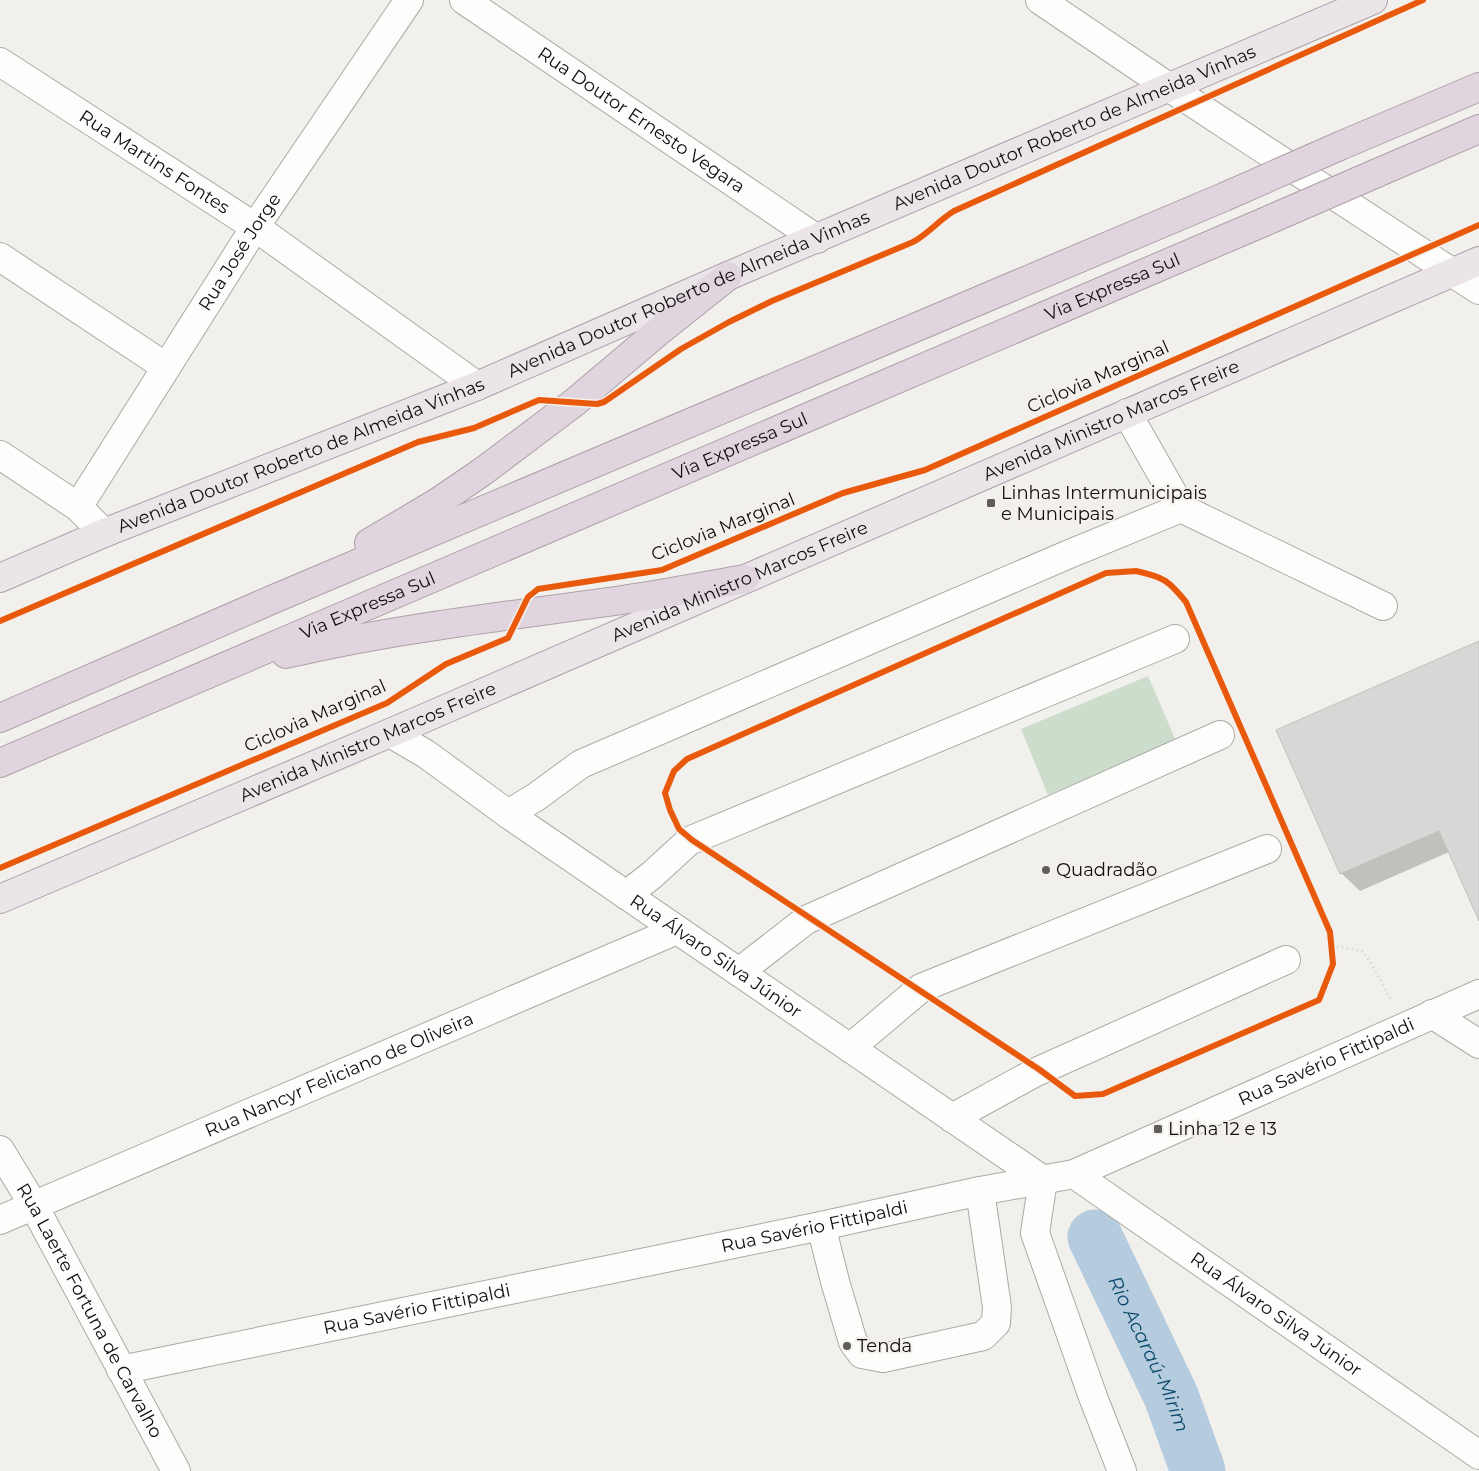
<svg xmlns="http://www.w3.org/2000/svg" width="1479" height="1471" font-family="Montserrat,sans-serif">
  <rect width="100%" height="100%" fill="#f2f0ed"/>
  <path fill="#cdddcb" d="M 1148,676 L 1176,741 L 1048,795 L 1021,729 Z"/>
  <path fill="#0003" d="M 1479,642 L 1479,918 L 1449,852 L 1360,891 L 1341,873 Z"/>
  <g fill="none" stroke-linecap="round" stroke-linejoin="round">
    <path stroke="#b4ccde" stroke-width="55" id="s1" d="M 1095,1237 L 1171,1396 L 1198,1471"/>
  </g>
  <path fill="#d9d7d5" stroke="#c2c0be" d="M 1479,641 L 1479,921 L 1439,831 L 1340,874 L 1276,730 Z"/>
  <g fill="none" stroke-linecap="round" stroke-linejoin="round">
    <defs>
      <g id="minor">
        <path id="s2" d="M 464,0 L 817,239"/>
        <path d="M 1040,0 L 1170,88 L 1479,290"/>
        <path id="s3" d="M 0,62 L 255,227 L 477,386"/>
        <path d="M 0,257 L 166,367"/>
        <path d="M 1127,413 L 1181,508 L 1383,606"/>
        <path d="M 0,455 L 78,507 L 104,533"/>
        <path id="s4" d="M 78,507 L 255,227 L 409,0"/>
        <path id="s5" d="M 390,733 L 426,754 L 508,814 L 1043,1180"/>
        <path d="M 508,814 L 536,797 L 581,764 L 1067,555 L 1181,508"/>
        <path d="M 626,895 L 652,875 L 689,841 L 1175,639"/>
        <path d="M 739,972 L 806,920 L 1220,735"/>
        <path d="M 1432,1014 L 1479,1044"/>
        <path d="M 850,1048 L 921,988 L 1267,849"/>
        <path d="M 952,1118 L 1034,1073 L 1286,960"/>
        <path id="s6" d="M 0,1150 L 34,1206 L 176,1471"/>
        <path id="s7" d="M 1074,1174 L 1479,1455"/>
        <path d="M 1043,1180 L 1035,1233 L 1093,1397 L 1122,1471"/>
        <path id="s8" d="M 0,1220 L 677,930"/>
        <path d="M 821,1226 L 836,1285 L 853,1342 L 862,1354 L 883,1358 L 983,1336 L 996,1323 L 997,1307 L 980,1191"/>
        <path id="s9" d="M 121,1370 L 821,1226 L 980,1191 L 1074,1174 L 1479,994"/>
      </g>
      <g id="major">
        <path id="s10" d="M 0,578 L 104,533 L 477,386 L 728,276 L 1373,0"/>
        <path id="s11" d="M 0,899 L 390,733 L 1479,261"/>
      </g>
      <g id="highway">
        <path d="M 1342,145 L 1479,87"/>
        <path d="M 1377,173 L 1479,129"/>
        <path d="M 369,543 L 438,502 L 482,472 L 575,402 L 659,331 L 728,276"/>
        <path d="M 286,654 C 396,628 509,616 622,600 C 663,594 704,586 745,579"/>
        <path d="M 0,718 L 276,598 L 1224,197"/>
        <path id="s12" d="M 0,763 L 1271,219"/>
      </g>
    </defs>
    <use href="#minor" stroke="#abaaa8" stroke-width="30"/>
    <use href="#major" stroke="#ada0a8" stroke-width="30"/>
    <use href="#highway" stroke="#ada0a8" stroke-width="30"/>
    <path stroke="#cfcecd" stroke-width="3" stroke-dasharray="1 4" stroke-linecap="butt" d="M 1332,946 L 1362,951 L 1371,963 L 1392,1002"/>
    <use href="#minor" stroke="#fdfdfc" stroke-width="28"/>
    <use href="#major" stroke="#ebe5ea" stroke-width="28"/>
    <use href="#highway" stroke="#e0d5de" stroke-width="28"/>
    <defs>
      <g id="highway-bridge">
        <path d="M 1224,197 L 1342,145"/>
        <path d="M 1271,219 L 1377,173"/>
      </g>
    </defs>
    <use href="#highway-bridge" stroke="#ada0a8" stroke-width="30" stroke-linecap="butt"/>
    <use href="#highway-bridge" stroke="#e0d5de" stroke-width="28"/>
    <defs>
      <g id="cycleway">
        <path d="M 1136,571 C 1164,577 1169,581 1186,602 L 1330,932 L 1333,964 L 1319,1000 L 1103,1094 L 1075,1096 L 1040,1070 L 692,840 L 679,829 L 670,810 L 665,793 L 674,771 L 687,759 L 1106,573 Z"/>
        <path d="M 0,621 L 418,442 L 474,428 L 539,400 L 597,404 L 604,402 L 681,349 L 729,322 L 772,301 L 913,242 C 928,234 939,220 954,211 L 1423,0"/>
        <path d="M 0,868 L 387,703 L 446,664 L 508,638 L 528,597 L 538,589 L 662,570 L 843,493 L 925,470 L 1479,225"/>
      </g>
    </defs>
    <use href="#cycleway" stroke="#f4f0eb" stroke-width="9"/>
    <use href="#cycleway" stroke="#e8590c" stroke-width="6"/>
  </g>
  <g fill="#5f5d5b" stroke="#f4f0eb" stroke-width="2">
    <rect x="986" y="498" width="10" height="10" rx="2.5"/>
    <circle cx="1046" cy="870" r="5"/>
    <rect x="1153" y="1124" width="10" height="10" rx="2.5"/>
    <circle cx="847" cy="1346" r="5"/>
  </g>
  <g text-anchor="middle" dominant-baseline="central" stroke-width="4" stroke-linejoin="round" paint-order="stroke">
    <g font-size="18" fill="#100e0d" stroke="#f4f0eb">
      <text stroke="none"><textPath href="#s2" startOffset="214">Rua Doutor Ernesto Vegara</textPath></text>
      <text stroke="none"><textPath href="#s10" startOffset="1165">Avenida Doutor Roberto de Almeida Vinhas</textPath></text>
      <text stroke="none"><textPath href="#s3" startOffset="184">Rua Martins Fontes</textPath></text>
      <text stroke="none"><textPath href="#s4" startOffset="302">Rua José Jorge</textPath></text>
      <text stroke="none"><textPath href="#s12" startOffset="1210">Via Expressa Sul</textPath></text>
      <text stroke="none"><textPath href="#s10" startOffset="745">Avenida Doutor Roberto de Almeida Vinhas</textPath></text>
      <text transform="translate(1098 377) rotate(-24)">Ciclovia Marginal</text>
      <text stroke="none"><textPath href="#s11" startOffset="1210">Avenida Ministro Marcos Freire</textPath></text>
      <text stroke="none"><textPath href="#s12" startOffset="805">Via Expressa Sul</textPath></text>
      <text stroke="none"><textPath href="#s10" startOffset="325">Avenida Doutor Roberto de Almeida Vinhas</textPath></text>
      <text transform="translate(723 527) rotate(-22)">Ciclovia Marginal</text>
      <text stroke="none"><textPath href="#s11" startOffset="805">Avenida Ministro Marcos Freire</textPath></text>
      <text stroke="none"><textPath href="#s12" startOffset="400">Via Expressa Sul</textPath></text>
      <text transform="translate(315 716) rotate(-24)">Ciclovia Marginal</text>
      <text stroke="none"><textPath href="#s11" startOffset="400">Avenida Ministro Marcos Freire</textPath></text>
      <text stroke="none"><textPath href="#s5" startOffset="395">Rua Álvaro Silva Júnior</textPath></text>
      <text stroke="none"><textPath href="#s9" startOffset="1249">Rua Savério Fittipaldi</textPath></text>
      <text stroke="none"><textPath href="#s8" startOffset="369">Rua Nancyr Feliciano de Oliveira</textPath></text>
      <text stroke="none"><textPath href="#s9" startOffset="708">Rua Savério Fittipaldi</textPath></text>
      <text stroke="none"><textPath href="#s9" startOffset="302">Rua Savério Fittipaldi</textPath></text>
      <text stroke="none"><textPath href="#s6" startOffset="184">Rua Laerte Fortuna de Carvalho</textPath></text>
      <text stroke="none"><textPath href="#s7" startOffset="246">Rua Álvaro Silva Júnior</textPath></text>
    </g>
    <g font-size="18" fill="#100e0d" stroke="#f4f0eb" text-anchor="start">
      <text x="1001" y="493">Linhas Intermunicipais<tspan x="1001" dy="21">e Municipais</tspan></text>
      <text x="1056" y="870">Quadradão</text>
      <text x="1168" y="1129">Linha 12 e 13</text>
      <text x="857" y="1346">Tenda</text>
    </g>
    <g font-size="19" font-style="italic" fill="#0c486c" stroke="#f4f0eb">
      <text stroke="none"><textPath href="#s1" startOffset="129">Rio Acaraú-Mirim</textPath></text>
    </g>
  </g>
</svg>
